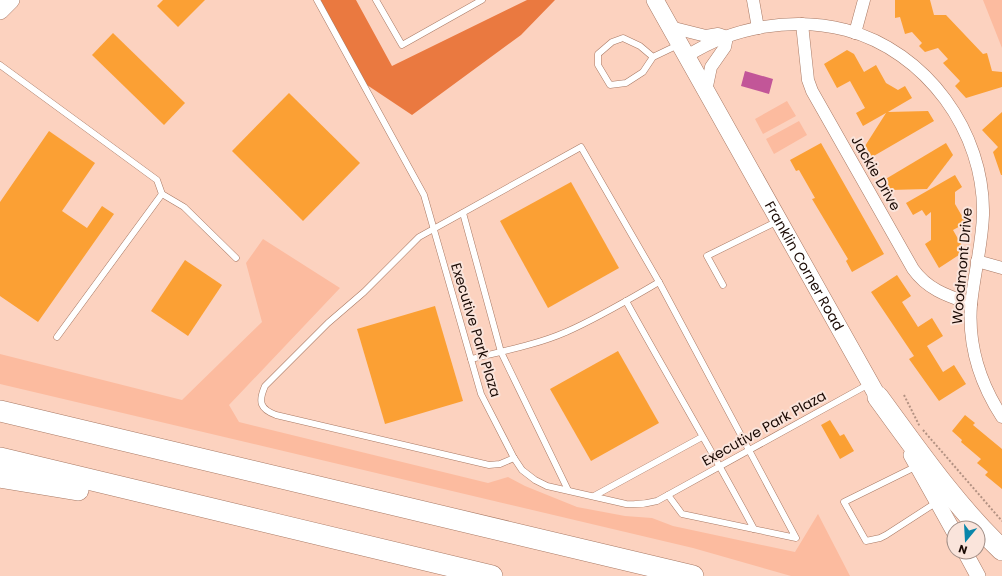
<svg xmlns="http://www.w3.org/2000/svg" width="1002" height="576" font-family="Poppins,sans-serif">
  <rect width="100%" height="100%" fill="#fcd2bf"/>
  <g fill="#fcbb9f">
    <path d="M 983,0 L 1002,0 L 1002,48 Z"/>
    <path d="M 787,101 L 796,116 L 763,134 L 755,119 Z"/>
    <path d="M 799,121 L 807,135 L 774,154 L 766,139 Z"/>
    <path d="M 263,239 L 340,288 L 229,405 L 239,422 L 488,483 L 508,477 L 525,486 L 577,507 L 625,516 L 652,518 L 673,526 L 795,552 L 818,514 L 850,576 L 791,576 L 693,548 L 0,384 L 0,354 L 182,400 L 262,322 L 246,263 Z"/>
  </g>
  <path fill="#ea7940" d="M 320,0 L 356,0 L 392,66 L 527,0 L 555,0 L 521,35 L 412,115 L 361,81 Z"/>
  <path fill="#c25698" d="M 745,71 L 773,79 L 769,94 L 741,86 Z"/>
  <g fill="#fba034">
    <path d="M 163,0 L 205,0 L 178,27 L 157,6 Z"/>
    <path d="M 895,0 L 930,0 L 934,15 L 946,15 L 983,54 L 987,53 L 992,71 L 1002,72 L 1002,87 L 966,98 L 955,86 L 960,81 L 943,63 L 948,59 L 938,48 L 925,52 L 919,46 L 922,43 L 912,32 L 905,34 L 900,17 L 895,18 Z"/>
    <path d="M 113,33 L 185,103 L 164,125 L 92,55 Z"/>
    <path d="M 847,50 L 854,54 L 864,72 L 876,65 L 886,83 L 898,90 L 905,86 L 912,98 L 888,112 L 928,111 L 934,121 L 872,157 L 865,146 L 886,113 L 863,126 L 856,113 L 865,108 L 850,81 L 837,88 L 824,64 Z"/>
    <path d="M 289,93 L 360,163 L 303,221 L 232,151 Z"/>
    <path d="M 1002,112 L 1002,175 L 1001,175 L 993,152 L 998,147 L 982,130 Z"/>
    <path d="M 49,131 L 95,163 L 62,211 L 87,228 L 102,206 L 114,214 L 38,322 L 0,296 L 0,202 Z"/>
    <path d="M 821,143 L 884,254 L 852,272 L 846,261 L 848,259 L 812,199 L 815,198 L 799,170 L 796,171 L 790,160 Z"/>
    <path d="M 946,143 L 953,155 L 927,189 L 890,190 L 884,180 Z"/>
    <path d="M 955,175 L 962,187 L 955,192 L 955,204 L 966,223 L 953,230 L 965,251 L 939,268 L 925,244 L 931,240 L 931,212 L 926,216 L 922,210 L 913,215 L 906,203 Z"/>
    <path d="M 571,182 L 619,268 L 548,308 L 500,221 Z"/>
    <path d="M 185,260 L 222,285 L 188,336 L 151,311 Z"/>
    <path d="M 897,275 L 911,296 L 902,302 L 918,327 L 932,318 L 943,336 L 927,346 L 943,372 L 954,365 L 966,384 L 939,401 L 909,359 L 914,356 L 871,292 Z"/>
    <path d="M 435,306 L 463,401 L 385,424 L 357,329 Z"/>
    <path d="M 618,351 L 659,423 L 591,461 L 550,389 Z"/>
    <path d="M 965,415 L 975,423 L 973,425 L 1002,449 L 1002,489 L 985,475 L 988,472 L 977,463 L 981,459 L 961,442 L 962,440 L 952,431 Z"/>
    <path d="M 830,420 L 840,436 L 844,434 L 854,451 L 840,459 L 821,425 Z"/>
  </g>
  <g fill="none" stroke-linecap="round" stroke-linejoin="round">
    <defs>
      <g id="service">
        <path d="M 317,0 L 424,195 L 481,394 L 514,458 L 522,470 L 535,480 L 547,486 L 626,504 C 637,505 646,504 657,501 L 869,384"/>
        <path d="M 376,0 L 402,45 L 482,0"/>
        <path d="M 653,57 L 640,46 L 623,38 L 612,42 L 598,54 L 598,65 L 610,85 L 626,83 L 643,72 L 653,57 L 678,45"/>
        <path d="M 0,65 L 157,180 L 162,194 L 184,207 L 236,258"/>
        <path d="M 463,213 L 501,352 L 568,490"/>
        <path d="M 723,285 L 707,256 L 778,221"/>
        <path d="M 626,301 C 668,377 713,452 754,529"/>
        <path d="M 57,337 L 162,194"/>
        <path d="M 471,359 C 503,351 536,345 566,332 C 598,318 628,300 659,282"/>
        <path d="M 514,458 L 500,464 L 489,465 L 276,415 C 260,409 258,402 265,386 L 328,323 L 364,292 L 419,237 L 581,147 L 659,282 L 796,538 L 682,514 L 668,495"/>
        <path d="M 917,466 L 844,502 L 866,541 L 880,538 L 886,535 L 937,502"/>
        <path d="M 594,496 L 702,437"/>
      </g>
      <g id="minor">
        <path d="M 753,0 L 758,28"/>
        <path d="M 802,24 L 808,80 L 812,91 L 913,269 C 928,290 948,296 971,304"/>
        <path d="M 670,27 L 706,36 L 718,34 L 727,37 L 725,47 L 711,67 L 706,91"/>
        <path d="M 855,33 L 864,0"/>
        <path d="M 687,56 C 732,27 793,16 846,30 C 926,51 985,132 983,215 C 982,245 974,274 971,305 C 968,345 980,383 1002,417"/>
        <path d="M 977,261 L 1002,268"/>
      </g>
      <g id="tertiary">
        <path d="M 911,455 L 954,532"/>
        <path d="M 965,552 L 978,576"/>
      </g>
      <g id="secondary">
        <path id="s1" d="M 655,0 L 878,397"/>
        <path d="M 0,11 L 11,0"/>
      </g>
      <g id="motorway">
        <path d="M 878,397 C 917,450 954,504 1002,550"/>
        <path d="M 0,411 L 693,576"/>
        <path d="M 0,458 L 492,576"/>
        <path d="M 0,477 L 78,490"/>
      </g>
    </defs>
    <use href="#service" stroke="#a87964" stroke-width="7"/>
    <use href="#minor" stroke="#a87964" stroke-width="13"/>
    <use href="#tertiary" stroke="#a87964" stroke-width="16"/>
    <use href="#secondary" stroke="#a87964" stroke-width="18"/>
    <use href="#motorway" stroke="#a87964" stroke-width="22"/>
    <g stroke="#b29182" stroke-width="2" stroke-dasharray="2 2" stroke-linecap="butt">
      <path d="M 904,395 L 920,427"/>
      <path d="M 923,430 L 1002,521"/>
    </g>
    <use href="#service" stroke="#fff" stroke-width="6"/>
    <use href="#minor" stroke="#fff" stroke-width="12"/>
    <use href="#tertiary" stroke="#fff" stroke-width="15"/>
    <use href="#secondary" stroke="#fff" stroke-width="17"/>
    <use href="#motorway" stroke="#fff" stroke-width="21"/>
  </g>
  <g text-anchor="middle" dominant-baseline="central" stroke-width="4" stroke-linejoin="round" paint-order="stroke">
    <g font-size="14" fill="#1a0a04" stroke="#fae4db">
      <text transform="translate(876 173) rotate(60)">Jackie Drive</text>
      <text stroke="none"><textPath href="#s1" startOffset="305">Franklin Corner Road</textPath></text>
      <text transform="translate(962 266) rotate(-85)">Woodmont Drive</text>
      <text transform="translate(476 330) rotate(73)">Executive Park Plaza</text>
      <text transform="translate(764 428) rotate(-29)">Executive Park Plaza</text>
    </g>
  </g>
  <g transform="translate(966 540) rotate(198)"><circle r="19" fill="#fae4db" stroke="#a08d85"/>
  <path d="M0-3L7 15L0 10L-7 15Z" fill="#0986aa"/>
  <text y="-6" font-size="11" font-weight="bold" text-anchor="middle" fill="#1a0a04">N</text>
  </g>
</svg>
